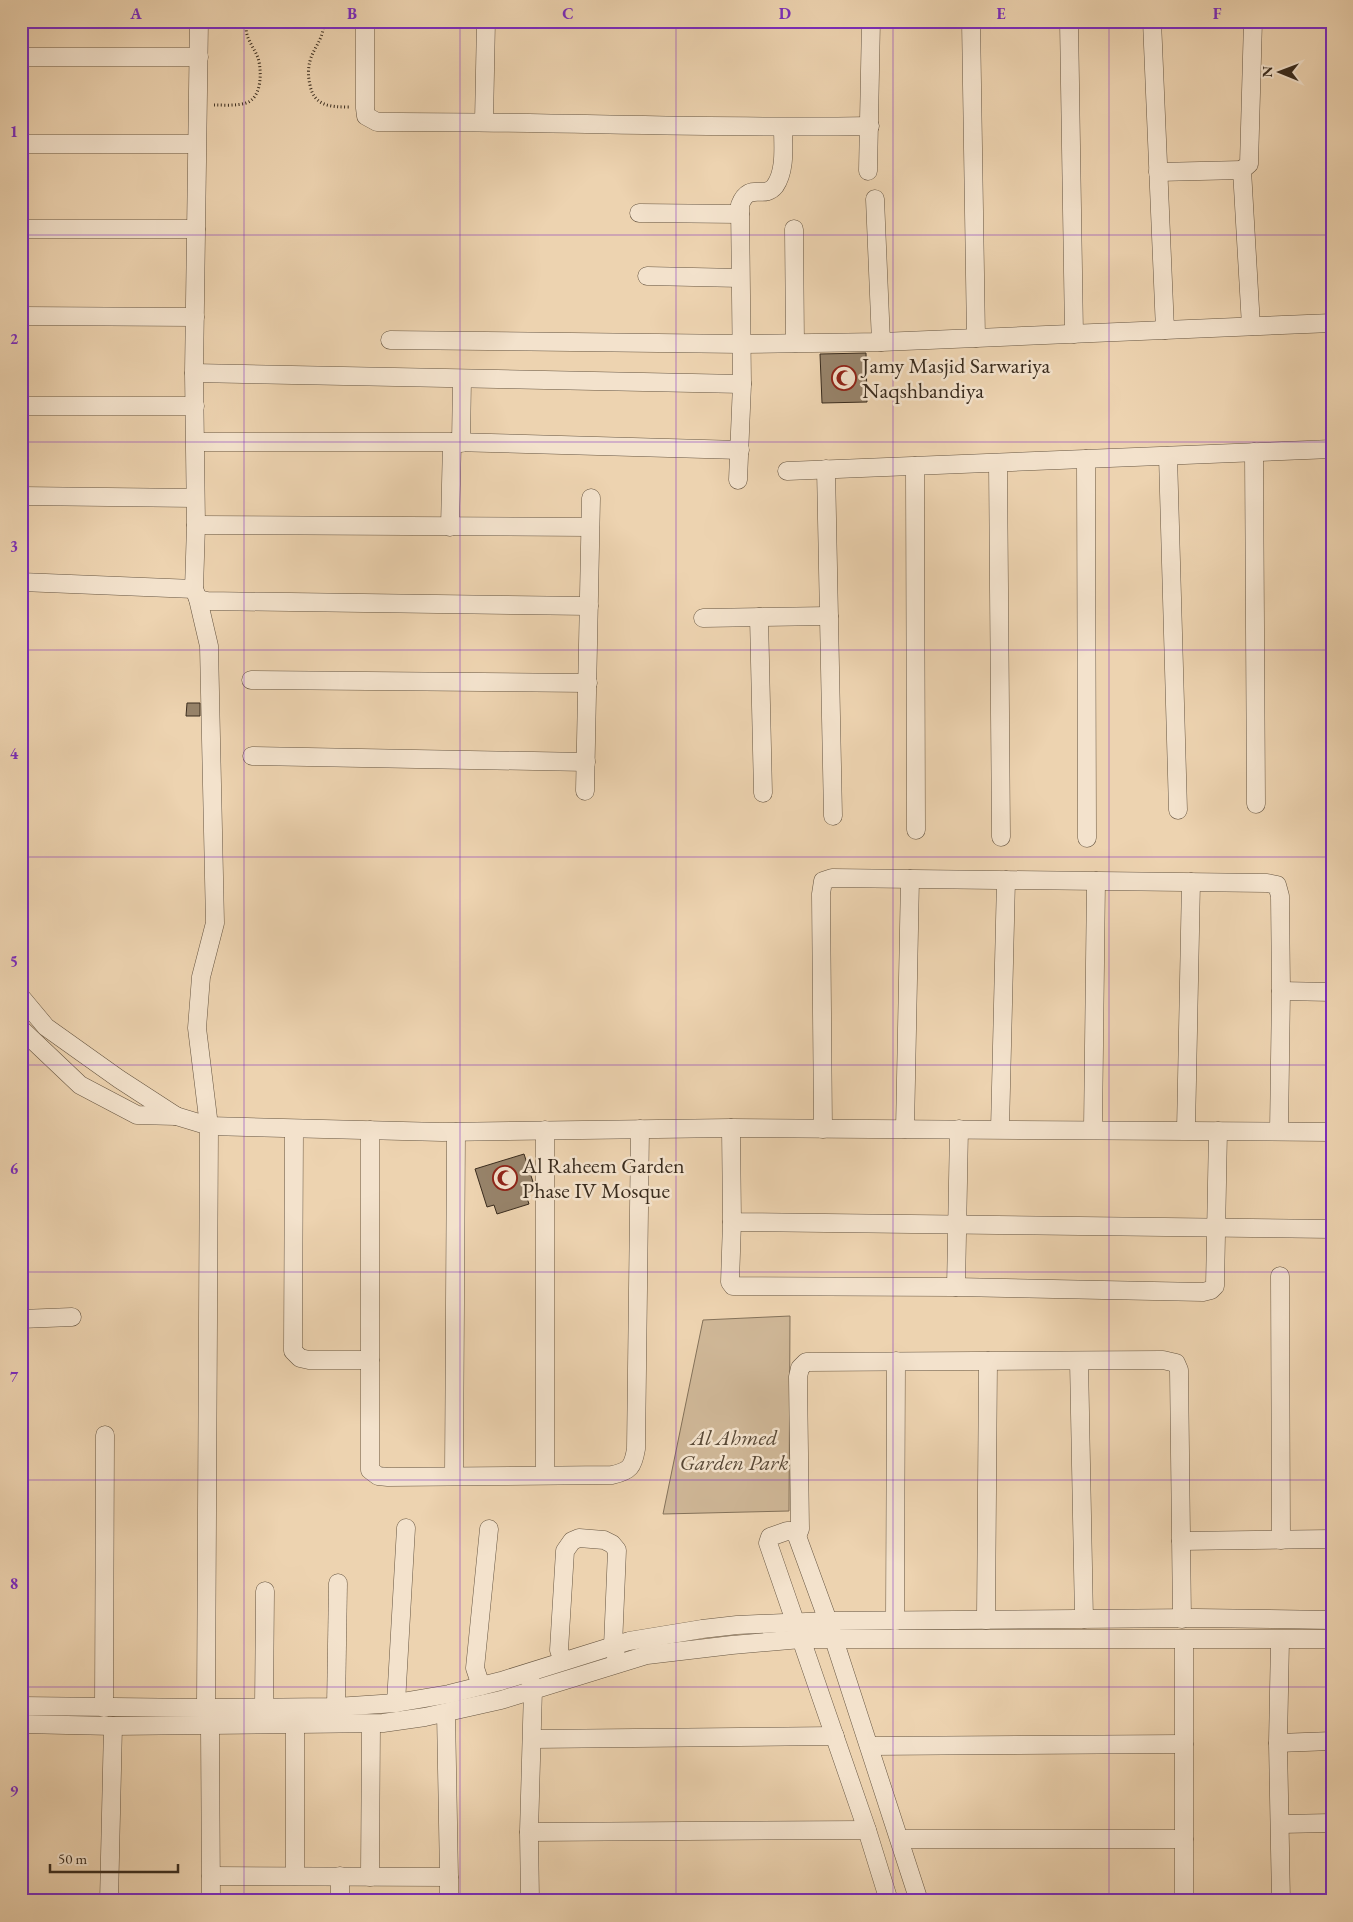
<svg xmlns="http://www.w3.org/2000/svg" width="1353" height="1922" font-family="'EB Garamond',serif">
  <rect width="100%" height="100%" fill="#edd3b0"/>
  <filter id="stains"><feTurbulence type="fractalNoise" baseFrequency=".004" numOctaves="4"/><feColorMatrix values="0 0 0 0 .2 0 0 0 0 .09 0 0 0 0 .02 0 0 0 .5 -.17"/></filter>
  <radialGradient id="worn" r=".72"><stop offset=".6" stop-color="#630" stop-opacity="0"/><stop offset="1" stop-color="#630" stop-opacity=".3"/></radialGradient>
  <path fill="#cfb797" stroke="#84725a" d="M 790,1316 L 789,1511 L 663,1514 L 703,1320 Z"/>
  <g fill="#97836a" stroke="#3a2c1e">
    <path d="M 866,353 L 867,402 L 822,403 L 820,354 Z"/>
    <path d="M 187,703 L 200,703 L 200,716 L 186,716 Z"/>
    <path d="M 524,1154 L 534,1185 L 524,1189 L 529,1204 L 497,1214 L 494,1205 L 487,1207 L 475,1169 Z"/>
  </g>
  <g fill="none" stroke-linecap="round" stroke-linejoin="round">
    <defs>
      <g id="minor">
        <path d="M 199,21 L 194,373 L 196,525 L 194,589 L 198,599 L 209,646 L 215,923 L 201,977 L 197,1028 L 209,1126 L 206,1708 L 210,1725 L 211,1901"/>
        <path d="M 365,21 L 365,108 L 366,116 L 377,122 C 541,121 705,129 870,126"/>
        <path d="M 971,21 L 976,338"/>
        <path d="M 1069,21 L 1074,334"/>
        <path d="M 1152,21 L 1165,330"/>
        <path d="M 21,57 L 199,57"/>
        <path d="M 484,121 L 486,21"/>
        <path d="M 21,144 L 196,144"/>
        <path d="M 868,171 L 871,21"/>
        <path d="M 1158,172 L 1242,170"/>
        <path d="M 875,199 L 881,342"/>
        <path d="M 639,213 L 740,214"/>
        <path d="M 21,229 L 196,229"/>
        <path d="M 794,229 L 795,343"/>
        <path d="M 647,276 L 740,278"/>
        <path d="M 21,316 L 195,317"/>
        <path d="M 1251,326 L 1242,170 L 1249,164 L 1253,21"/>
        <path d="M 390,340 L 742,344 L 881,342 L 1332,323"/>
        <path d="M 194,373 L 742,384"/>
        <path d="M 21,406 L 195,406"/>
        <path d="M 196,442 L 452,442 L 740,450"/>
        <path d="M 461,443 L 462,379"/>
        <path d="M 1254,452 L 1256,804"/>
        <path d="M 1168,456 L 1178,810"/>
        <path d="M 1086,459 L 1087,838"/>
        <path d="M 998,463 L 1001,837"/>
        <path d="M 915,466 L 916,830"/>
        <path d="M 826,469 L 833,816"/>
        <path d="M 787,471 L 1332,449"/>
        <path d="M 738,480 L 742,384 L 740,205 C 749,181 764,200 775,186 C 786,170 783,146 783,128"/>
        <path d="M 21,496 L 195,498"/>
        <path d="M 196,525 L 590,527"/>
        <path d="M 450,527 L 452,442"/>
        <path d="M 21,582 L 194,589"/>
        <path d="M 198,599 L 207,601 L 589,606"/>
        <path d="M 759,617 L 763,793"/>
        <path d="M 703,618 L 829,616"/>
        <path d="M 251,680 L 588,683"/>
        <path d="M 252,756 L 586,762"/>
        <path d="M 585,791 L 591,498"/>
        <path d="M 21,997 L 46,1027 L 119,1079 L 176,1116"/>
        <path d="M 21,1029 L 80,1085 L 137,1115 L 176,1116 L 209,1126 L 442,1132 L 731,1128 L 1332,1132"/>
        <path d="M 731,1128 L 732,1222 L 1332,1229"/>
        <path d="M 294,1129 L 293,1351 L 300,1358 L 309,1360 L 370,1360"/>
        <path d="M 823,1129 L 821,894 L 823,881 L 832,878 L 1267,883 L 1277,885 L 1280,896 L 1281,991"/>
        <path d="M 905,1129 L 910,879"/>
        <path d="M 1000,1129 L 1006,880"/>
        <path d="M 1093,1129 L 1096,881"/>
        <path d="M 370,1130 L 370,1470 L 378,1476 L 388,1477 L 612,1475 C 630,1471 633,1467 636,1449 L 640,1129"/>
        <path d="M 1186,1130 L 1191,882"/>
        <path d="M 1279,1131 L 1281,991 L 1332,992"/>
        <path d="M 732,1222 L 730,1282 L 733,1286 L 956,1287 L 1203,1292 L 1211,1290 L 1215,1286 L 1218,1131"/>
        <path d="M 1280,1276 L 1281,1540"/>
        <path d="M 956,1287 L 959,1129"/>
        <path d="M 21,1319 L 72,1317"/>
        <path d="M 1079,1361 L 1084,1619"/>
        <path d="M 545,1475 L 545,1130"/>
        <path d="M 454,1476 L 456,1132"/>
        <path d="M 797,1536 L 800,1529 L 798,1377 L 800,1368 L 806,1362 L 1163,1360 L 1176,1363 L 1179,1370 L 1182,1619"/>
        <path d="M 1181,1541 L 1332,1539"/>
        <path d="M 986,1620 L 988,1361"/>
        <path d="M 895,1621 L 896,1361"/>
        <path d="M 1184,1640 L 1184,1901"/>
        <path d="M 1280,1640 L 1278,1743 L 1281,1901"/>
        <path d="M 563,1661 L 559,1650 L 565,1551 L 572,1541 L 579,1538 L 604,1540 L 612,1544 L 617,1550 L 613,1646 L 616,1656"/>
        <path d="M 481,1686 L 475,1668 L 489,1529"/>
        <path d="M 396,1703 L 406,1528"/>
        <path d="M 21,1706 L 206,1708 L 336,1707 L 396,1703 L 449,1694 L 501,1681 L 629,1641 L 702,1629 L 737,1625 L 828,1621 L 1196,1618 L 1332,1620"/>
        <path d="M 264,1707 L 265,1591"/>
        <path d="M 336,1707 L 338,1583"/>
        <path d="M 104,1708 L 105,1435"/>
        <path d="M 21,1724 L 113,1726 L 383,1723 L 425,1717 L 501,1700 L 647,1655 L 732,1645 L 801,1639 L 1332,1639"/>
        <path d="M 532,1739 L 835,1736"/>
        <path d="M 1278,1743 L 1332,1741"/>
        <path d="M 869,1746 L 1184,1744"/>
        <path d="M 1280,1824 L 1332,1823"/>
        <path d="M 529,1832 L 867,1830"/>
        <path d="M 900,1839 L 1184,1839"/>
        <path d="M 211,1876 L 449,1877 L 446,1713"/>
        <path d="M 295,1876 L 295,1714"/>
        <path d="M 370,1877 L 371,1724"/>
        <path d="M 109,1901 L 113,1726"/>
        <path d="M 340,1901 L 340,1876"/>
        <path d="M 449,1901 L 449,1877"/>
        <path d="M 530,1901 L 529,1832 L 533,1689 L 530,1679"/>
        <path d="M 889,1901 L 867,1830 L 768,1543 L 770,1537 L 787,1531 L 792,1531 L 797,1536 L 828,1621 L 919,1901"/>
      </g>
    </defs>
    <use href="#minor" stroke="#675642" stroke-width="19"/>
    <g stroke="#3a2c1e" stroke-width="3" stroke-dasharray="1 2.5" stroke-linecap="butt">
      <path d="M 323,21 C 325,38 314,46 310,61 C 308,68 308,77 310,85 C 314,106 330,107 349,107"/>
      <path d="M 214,105 C 224,105 237,106 246,103 C 262,98 262,71 258,58 C 253,45 243,36 247,21"/>
    </g>
    <use href="#minor" stroke="#f3e2cc" stroke-width="18"/>
  </g>
  <path fill="none" stroke="#7b2cbf" stroke-width="1" stroke-opacity="0.55" d="M 244,21 L 244,1901M 460,21 L 460,1901M 676,21 L 676,1901M 893,21 L 893,1901M 1109,21 L 1109,1901M 21,235 L 1332,235M 21,442 L 1332,442M 21,650 L 1332,650M 21,857 L 1332,857M 21,1065 L 1332,1065M 21,1272 L 1332,1272M 21,1480 L 1332,1480M 21,1687 L 1332,1687"/>
  <defs>
    <symbol id="mosque-ring" viewBox="-11 -11 22 22"><circle r="9.5" fill="#f3e2cc" stroke="#8f2418" stroke-width="1.5"/><path d="M3.5-4.9A6 6 0 1 0 3.5 4.9A5 5 0 1 1 3.5-4.9Z" fill="#8f2418"/></symbol>
  </defs>
  <g fill-rule="evenodd">
    <use href="#mosque-ring" x="830" y="364" width="28" height="28"/>
    <use href="#mosque-ring" x="491" y="1164" width="28" height="28"/>
  </g>
  <g text-anchor="middle" dominant-baseline="central" stroke-width="5" stroke-linejoin="round" paint-order="stroke">
    <g font-size="22" fill="#3a2c1e" stroke="#f3e2cc" text-anchor="start">
      <text x="862" y="365">Jamy Masjid Sarwariya<tspan x="862" dy="25">Naqshbandiya</tspan></text>
      <text x="522" y="1165">Al Raheem Garden<tspan x="522" dy="25">Phase IV Mosque</tspan></text>
    </g>
    <g font-size="22" font-style="italic" fill="#584836" stroke="#f3e2cc">
      <text x="734" y="1437">Al Ahmed<tspan x="734" dy="25">Garden Park</tspan></text>
    </g>
  </g>
  <rect width="1353" height="1922" fill="none" stroke="#edd3b0" stroke-width="55"/>
  <g transform="translate(1280 72) rotate(271)" stroke="#f3e2cc" stroke-width="4" paint-order="stroke">
  <path d="M0-4L9 19L0 12L-9 19Z" fill="#3a2c1e"/>
  <text y="-8" font-size="14" font-weight="bold" text-anchor="middle" fill="#3a2c1e">N</text>
  </g>
  <path d="M50 1864v8h128v-8" fill="none" stroke="#3a2c1e" stroke-width="2.5"/>
  <text x="58" y="1864" font-size="15" fill="#3a2c1e" stroke="#f3e2cc" stroke-width="4" paint-order="stroke">50 m</text>
  <rect x="28" y="28" width="1298" height="1866" fill="none" stroke="#7b2cbf" stroke-width="2"/>
  <g font-size="16" text-anchor="middle" font-weight="bold" fill="#7b2cbf">
    <text x="136" y="19">A</text>
    <text x="352" y="19">B</text>
    <text x="568" y="19">C</text>
    <text x="785" y="19">D</text>
    <text x="1001" y="19">E</text>
    <text x="1217" y="19">F</text>
    <text x="14" y="137">1</text>
    <text x="14" y="344">2</text>
    <text x="14" y="552">3</text>
    <text x="14" y="759">4</text>
    <text x="14" y="967">5</text>
    <text x="14" y="1174">6</text>
    <text x="14" y="1382">7</text>
    <text x="14" y="1589">8</text>
    <text x="14" y="1796">9</text>
  </g>
  <rect width="100%" height="100%" filter="url(#stains)"/>
  <rect width="100%" height="100%" fill="url(#worn)"/>
</svg>
